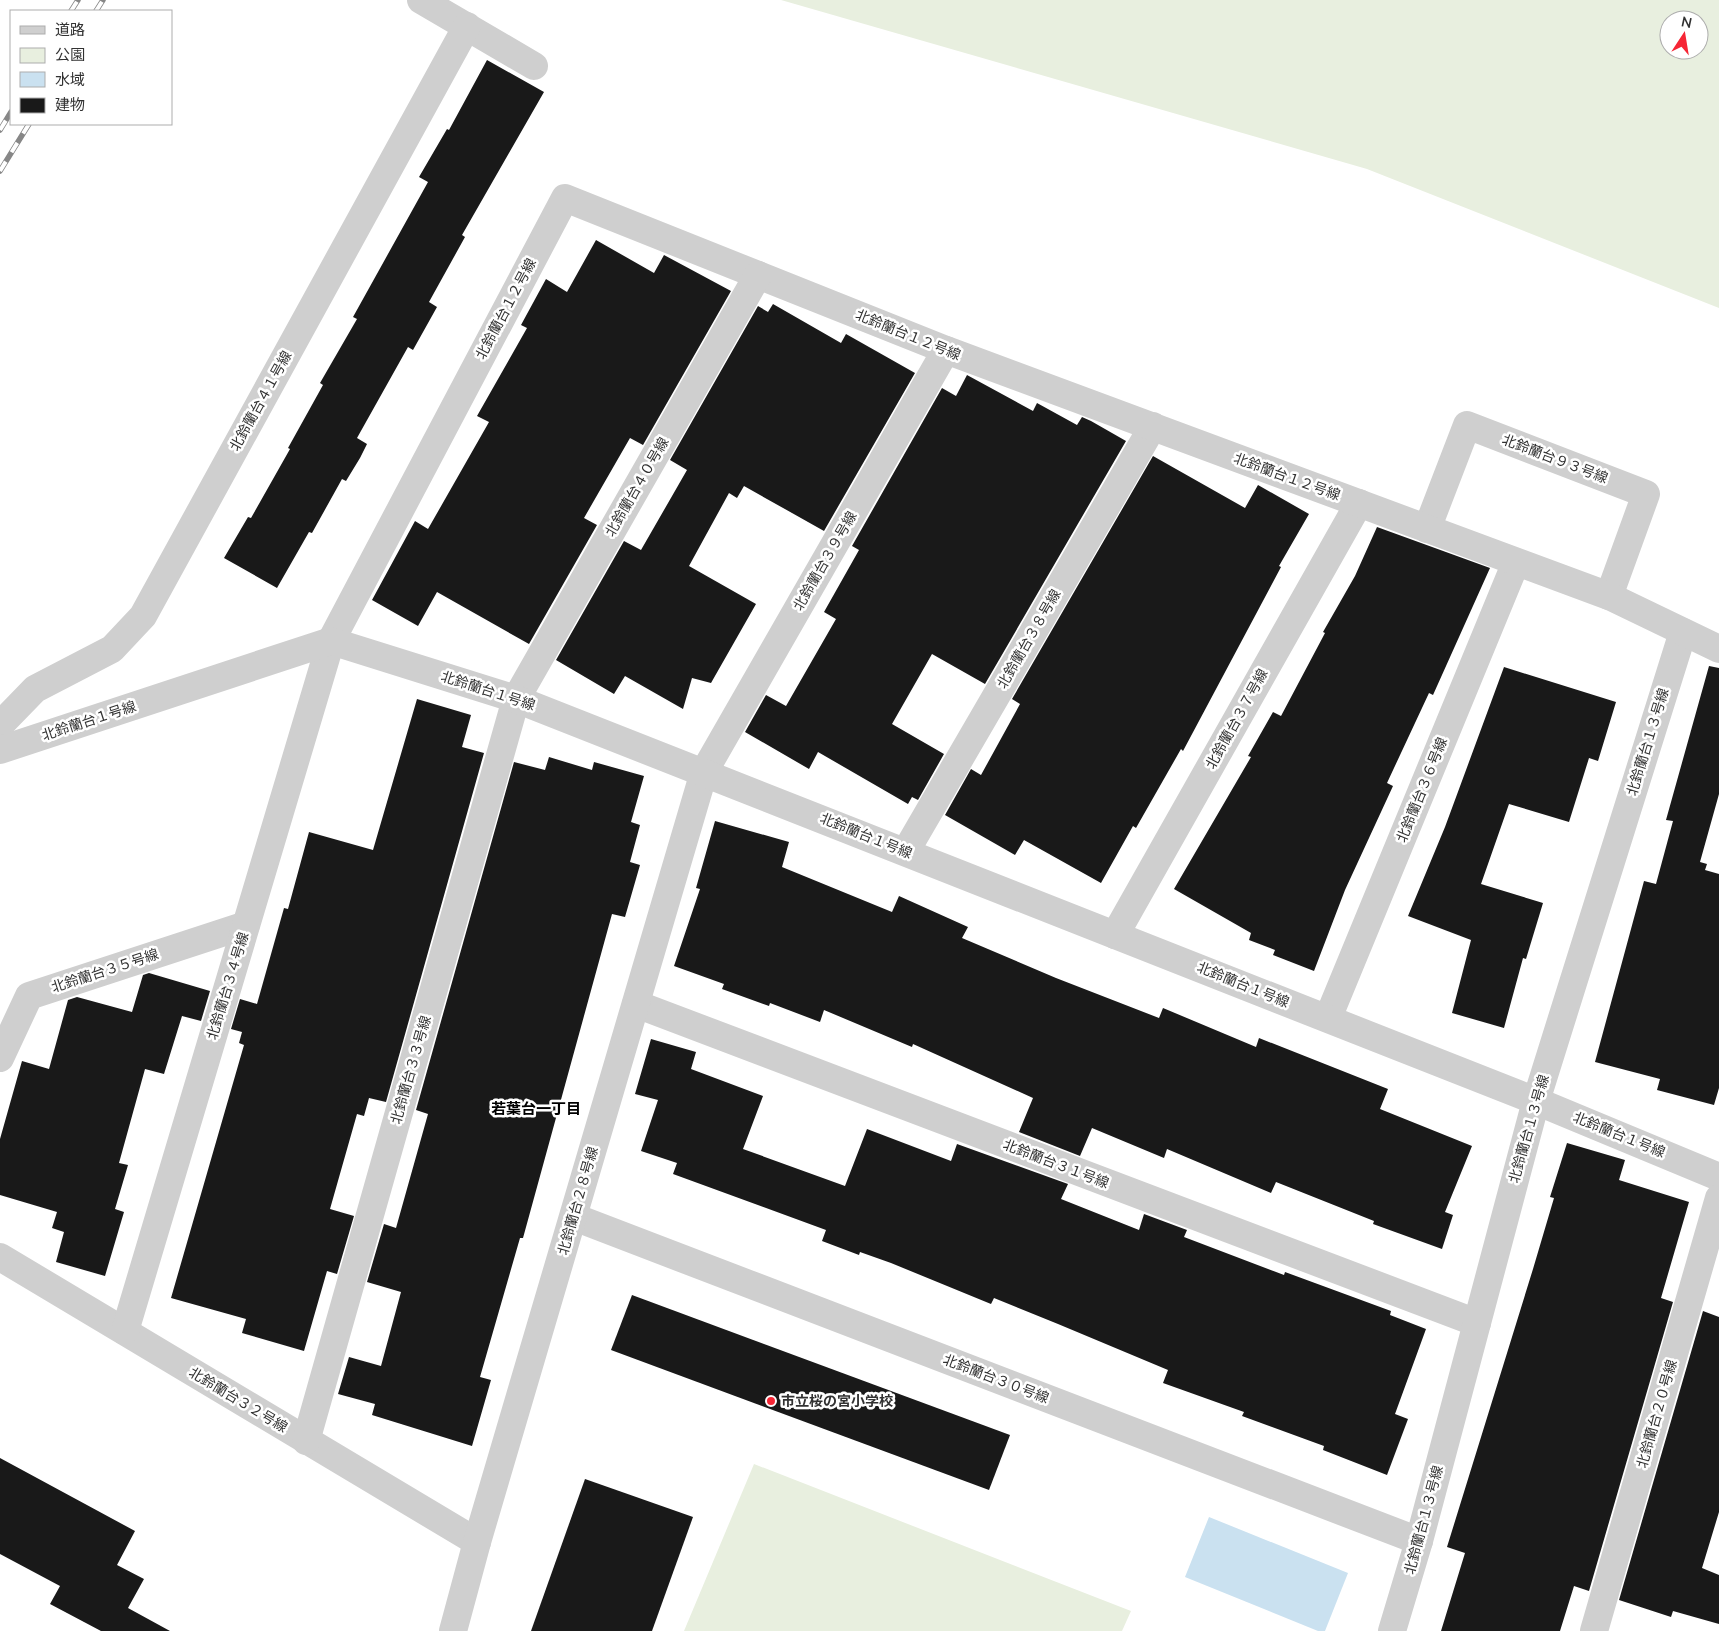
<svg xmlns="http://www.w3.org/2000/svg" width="1719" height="1631" font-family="'Nunito Sans','Noto Sans JP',sans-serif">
  <rect width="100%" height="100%" fill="#fff"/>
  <g fill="#e8efdf" fill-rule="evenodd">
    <path d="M 781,0 L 1719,0 L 1719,308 L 1367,169 ZM 1669,20 L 1699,20 L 1699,50 L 1669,50 Z"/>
    <path d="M 754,1464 L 1131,1611 L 1122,1631 L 684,1631 Z"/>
  </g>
  <path fill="#cae1f0" d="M 1209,1517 L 1348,1573 L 1325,1631 L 1318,1631 L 1185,1577 Z"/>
  <g fill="#191919">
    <path d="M 487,60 L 544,92 L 462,235 L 465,237 L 429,302 L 437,307 L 413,350 L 408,347 L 357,438 L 367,444 L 360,458 L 346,481 L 342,479 L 312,533 L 309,532 L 277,588 L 224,558 L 248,517 L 251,518 L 290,449 L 288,448 L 323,385 L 320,383 L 357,319 L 353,317 L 428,182 L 419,177 L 447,129 L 449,130 Z"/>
    <path d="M 596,240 L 654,273 L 664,255 L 731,291 L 643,445 L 630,438 L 584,518 L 597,525 L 529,644 L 437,592 L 418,626 L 372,600 L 415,521 L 428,529 L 489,422 L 477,416 L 527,328 L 521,325 L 546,279 L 567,292 Z"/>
    <path d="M 773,304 L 841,343 L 846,334 L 915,373 L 824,531 L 744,486 L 737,498 L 729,493 L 689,566 L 756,604 L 711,683 L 692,678 L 683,709 L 625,676 L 614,694 L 556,660 L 624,541 L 641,550 L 687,470 L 670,460 L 758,306 L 768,312 Z"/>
    <path d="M 967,375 L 1033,411 L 1037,403 L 1077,425 L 1082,417 L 1091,421 L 1126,441 L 985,684 L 932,654 L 892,724 L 944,754 L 918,800 L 912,797 L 908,804 L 818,752 L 809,769 L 745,732 L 766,695 L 786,706 L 836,619 L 824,612 L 859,550 L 852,546 L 942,388 L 956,396 Z"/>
    <path d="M 1153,456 L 1245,508 L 1258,485 L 1309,514 L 1279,566 L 1281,567 L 1183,751 L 1181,749 L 1136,828 L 1133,826 L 1101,883 L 1024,840 L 1015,855 L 945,815 L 971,769 L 981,775 L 1020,704 L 1012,699 Z"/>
    <path d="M 1377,527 L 1490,568 L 1433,695 L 1429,693 L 1387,783 L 1393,786 L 1345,890 L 1314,971 L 1273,955 L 1275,950 L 1249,940 L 1251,933 L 1174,889 L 1251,757 L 1248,756 L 1273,712 L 1281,716 L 1325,633 L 1323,632 L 1355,576 Z"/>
    <path d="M 1709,666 L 1719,668 L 1719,794 L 1700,862 L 1707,864 L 1705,870 L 1719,874 L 1719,1088 L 1714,1105 L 1657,1090 L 1660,1079 L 1595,1062 L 1644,881 L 1656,884 L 1673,821 L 1666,820 Z"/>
    <path d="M 1504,667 L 1616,702 L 1598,761 L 1589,758 L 1569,822 L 1509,804 L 1481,884 L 1543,903 L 1526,959 L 1523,958 L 1504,1028 L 1452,1013 L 1471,940 L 1408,916 L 1445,827 Z"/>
    <path d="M 417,699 L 471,715 L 462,747 L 484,753 L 386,1102 L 369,1098 L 364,1116 L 357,1114 L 330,1209 L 354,1216 L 337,1274 L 327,1271 L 304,1351 L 242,1333 L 246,1319 L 171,1298 L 244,1045 L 239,1043 L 242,1032 L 231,1029 L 240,999 L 257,1004 L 284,908 L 288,909 L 309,832 L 373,850 Z"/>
    <path d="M 549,757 L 592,770 L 594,762 L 644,776 L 631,822 L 640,825 L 630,862 L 640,865 L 625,917 L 612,914 L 523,1238 L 520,1238 L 480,1377 L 491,1380 L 472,1446 L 372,1415 L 375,1404 L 338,1394 L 349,1357 L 381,1366 L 401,1292 L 367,1282 L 384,1224 L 396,1228 L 428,1114 L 416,1110 L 514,762 L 545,770 Z"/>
    <path d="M 715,821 L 789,842 L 782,867 L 892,912 L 899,896 L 968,927 L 962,938 L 1056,978 L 1159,1018 L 1163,1008 L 1256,1047 L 1259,1038 L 1388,1089 L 1380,1109 L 1472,1146 L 1445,1212 L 1453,1215 L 1442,1249 L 1373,1224 L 1374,1221 L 1276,1182 L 1271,1193 L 1167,1149 L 1164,1158 L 1092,1128 L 1080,1156 L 1019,1132 L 1033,1098 L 913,1044 L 912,1047 L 824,1010 L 820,1022 L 770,1003 L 769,1006 L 722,989 L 724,984 L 674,966 L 700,889 L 696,888 Z"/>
    <path d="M 149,973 L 210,991 L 201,1021 L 182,1016 L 164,1074 L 145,1069 L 119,1163 L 128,1165 L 115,1209 L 124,1212 L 105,1276 L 56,1262 L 64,1232 L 52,1228 L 57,1212 L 0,1195 L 0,1139 L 22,1061 L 49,1069 L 68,1000 L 77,997 L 132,1012 L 143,975 Z"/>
    <path d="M 651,1039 L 696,1052 L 691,1069 L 763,1096 L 743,1149 L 845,1186 L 867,1129 L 951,1161 L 957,1144 L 1068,1184 L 1061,1199 L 1139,1230 L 1144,1214 L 1187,1230 L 1184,1237 L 1284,1275 L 1285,1272 L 1391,1311 L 1390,1315 L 1426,1329 L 1395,1414 L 1408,1419 L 1387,1475 L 1323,1450 L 1324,1446 L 1242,1416 L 1244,1412 L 1163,1383 L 1168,1370 L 1058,1324 L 994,1298 L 991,1304 L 891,1263 L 860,1252 L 859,1255 L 822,1241 L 826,1230 L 673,1174 L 677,1163 L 641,1151 L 658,1100 L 635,1094 Z"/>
    <path d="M 1567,1143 L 1625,1160 L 1619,1180 L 1689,1202 L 1661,1298 L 1673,1302 L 1589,1591 L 1574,1586 L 1560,1631 L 1441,1631 L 1465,1553 L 1447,1547 L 1533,1269 L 1554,1198 L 1550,1197 Z"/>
    <path d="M 632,1295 L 1010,1435 L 989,1490 L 611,1350 Z"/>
    <path d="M 1703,1311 L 1719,1317 L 1719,1512 L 1702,1568 L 1719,1575 L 1719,1624 L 1673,1611 L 1671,1617 L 1619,1600 Z"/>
    <path d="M 0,1458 L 135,1531 L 117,1565 L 144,1579 L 128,1608 L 170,1631 L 101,1631 L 50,1604 L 60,1586 L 0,1554 Z"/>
    <path d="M 585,1479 L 693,1517 L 652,1631 L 531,1631 Z"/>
  </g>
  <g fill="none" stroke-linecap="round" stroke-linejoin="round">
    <g stroke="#cfcfcf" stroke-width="28">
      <path d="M 421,0 L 534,66"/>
      <path d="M 1427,529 L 1467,425 L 1646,494 L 1609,596"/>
      <path d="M 1683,632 L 1536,1101 L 1719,1177"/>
      <path d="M 0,725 L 35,689 L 112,649 L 143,616 L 467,26"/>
      <path d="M 906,851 L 1153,426"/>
      <path d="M 1115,935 L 1359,503"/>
      <path d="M 636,1004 L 1477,1323"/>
      <path d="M 1328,1018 L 1516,562"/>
      <path d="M 0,1058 L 29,996 L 246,925"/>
      <path d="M 574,1217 L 1419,1541"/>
      <path d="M 0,1257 L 477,1542"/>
      <path d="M 125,1331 L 331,641 L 565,198 L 946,350 L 1609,596 L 1719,649"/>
      <path d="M 306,1441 L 516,699 L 758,275"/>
      <path d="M 453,1631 L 477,1542 L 704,772 L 946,350"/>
      <path d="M 1594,1631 L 1719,1198"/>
    </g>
    <path stroke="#cfcfcf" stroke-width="28" d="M 0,750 L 331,641 L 516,699 L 1536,1101 L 1419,1541 L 1392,1631"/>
    <defs>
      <g id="rail">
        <path d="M 71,11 L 78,0"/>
        <path d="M 96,11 L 103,0"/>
        <path d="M 0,130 L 11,112"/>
        <path d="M 0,171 L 29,124"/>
      </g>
    </defs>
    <use href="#rail" stroke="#878787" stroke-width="5.5"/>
    <use href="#rail" stroke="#fff" stroke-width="4" stroke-dasharray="11" stroke-linecap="butt"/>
  </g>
  <circle fill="#f62635" stroke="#fff" stroke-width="2" cx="771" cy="1401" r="5"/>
  <g text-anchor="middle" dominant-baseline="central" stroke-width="5" stroke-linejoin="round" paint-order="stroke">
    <g font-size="14" fill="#323232" stroke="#fff">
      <text transform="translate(506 309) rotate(-62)">北鈴蘭台１２号線</text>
      <text transform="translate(908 335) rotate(22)">北鈴蘭台１２号線</text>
      <text transform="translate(261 401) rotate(-61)">北鈴蘭台４１号線</text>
      <text transform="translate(1555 459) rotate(21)">北鈴蘭台９３号線</text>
      <text transform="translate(1287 477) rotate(20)">北鈴蘭台１２号線</text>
      <text transform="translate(637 487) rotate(-60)">北鈴蘭台４０号線</text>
      <text transform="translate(825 561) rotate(-60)">北鈴蘭台３９号線</text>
      <text transform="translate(1029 639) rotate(-60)">北鈴蘭台３８号線</text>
      <text transform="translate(488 691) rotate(18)">北鈴蘭台１号線</text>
      <text transform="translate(1237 719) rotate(-61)">北鈴蘭台３７号線</text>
      <text transform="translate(89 721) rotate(-18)">北鈴蘭台１号線</text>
      <text transform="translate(1648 742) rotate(-73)">北鈴蘭台１３号線</text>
      <text transform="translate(1422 790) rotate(-68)">北鈴蘭台３６号線</text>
      <text transform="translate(866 836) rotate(22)">北鈴蘭台１号線</text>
      <text transform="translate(105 971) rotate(-18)">北鈴蘭台３５号線</text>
      <text transform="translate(1243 985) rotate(22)">北鈴蘭台１号線</text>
      <text transform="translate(228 986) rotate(-73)">北鈴蘭台３４号線</text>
      <text transform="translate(411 1070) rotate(-74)">北鈴蘭台３３号線</text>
      <text transform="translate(1529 1129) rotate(-74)">北鈴蘭台１３号線</text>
      <text transform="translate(1619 1135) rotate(22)">北鈴蘭台１号線</text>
      <text transform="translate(1056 1164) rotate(21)">北鈴蘭台３１号線</text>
      <text transform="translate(578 1201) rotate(-74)">北鈴蘭台２８号線</text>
      <text transform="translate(996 1379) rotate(21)">北鈴蘭台３０号線</text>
      <text transform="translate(238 1400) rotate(31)">北鈴蘭台３２号線</text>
      <text transform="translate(1657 1414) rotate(-74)">北鈴蘭台２０号線</text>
      <text transform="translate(1424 1520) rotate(-75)">北鈴蘭台１３号線</text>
    </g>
    <g font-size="14" font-weight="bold" fill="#323232" stroke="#fff" text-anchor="start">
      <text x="781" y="1401">市立桜の宮小学校</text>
    </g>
    <g font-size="15" font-weight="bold" fill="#000" stroke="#fff">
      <text x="536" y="1109">若葉台一丁目</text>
    </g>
  </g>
  <rect x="10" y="10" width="162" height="115" fill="#ffffff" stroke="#adadad"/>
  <rect x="20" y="26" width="25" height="8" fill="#cfcfcf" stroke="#adadad"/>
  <text x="55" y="35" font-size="15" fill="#323232">道路</text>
  <rect x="20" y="48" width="25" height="15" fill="#e8efdf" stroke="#adadad"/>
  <text x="55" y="60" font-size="15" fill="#323232">公園</text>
  <rect x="20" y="72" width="25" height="15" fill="#cae1f0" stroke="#adadad"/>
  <text x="55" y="85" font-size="15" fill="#323232">水域</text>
  <rect x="20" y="98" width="25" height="15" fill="#191919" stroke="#adadad"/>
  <text x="55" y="110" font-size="15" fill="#323232">建物</text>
  <g transform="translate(1684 35) rotate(12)"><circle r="24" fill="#ffffff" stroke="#adadad"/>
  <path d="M0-4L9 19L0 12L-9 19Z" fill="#f62635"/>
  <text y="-8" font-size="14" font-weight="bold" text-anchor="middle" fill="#323232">N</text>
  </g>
</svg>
